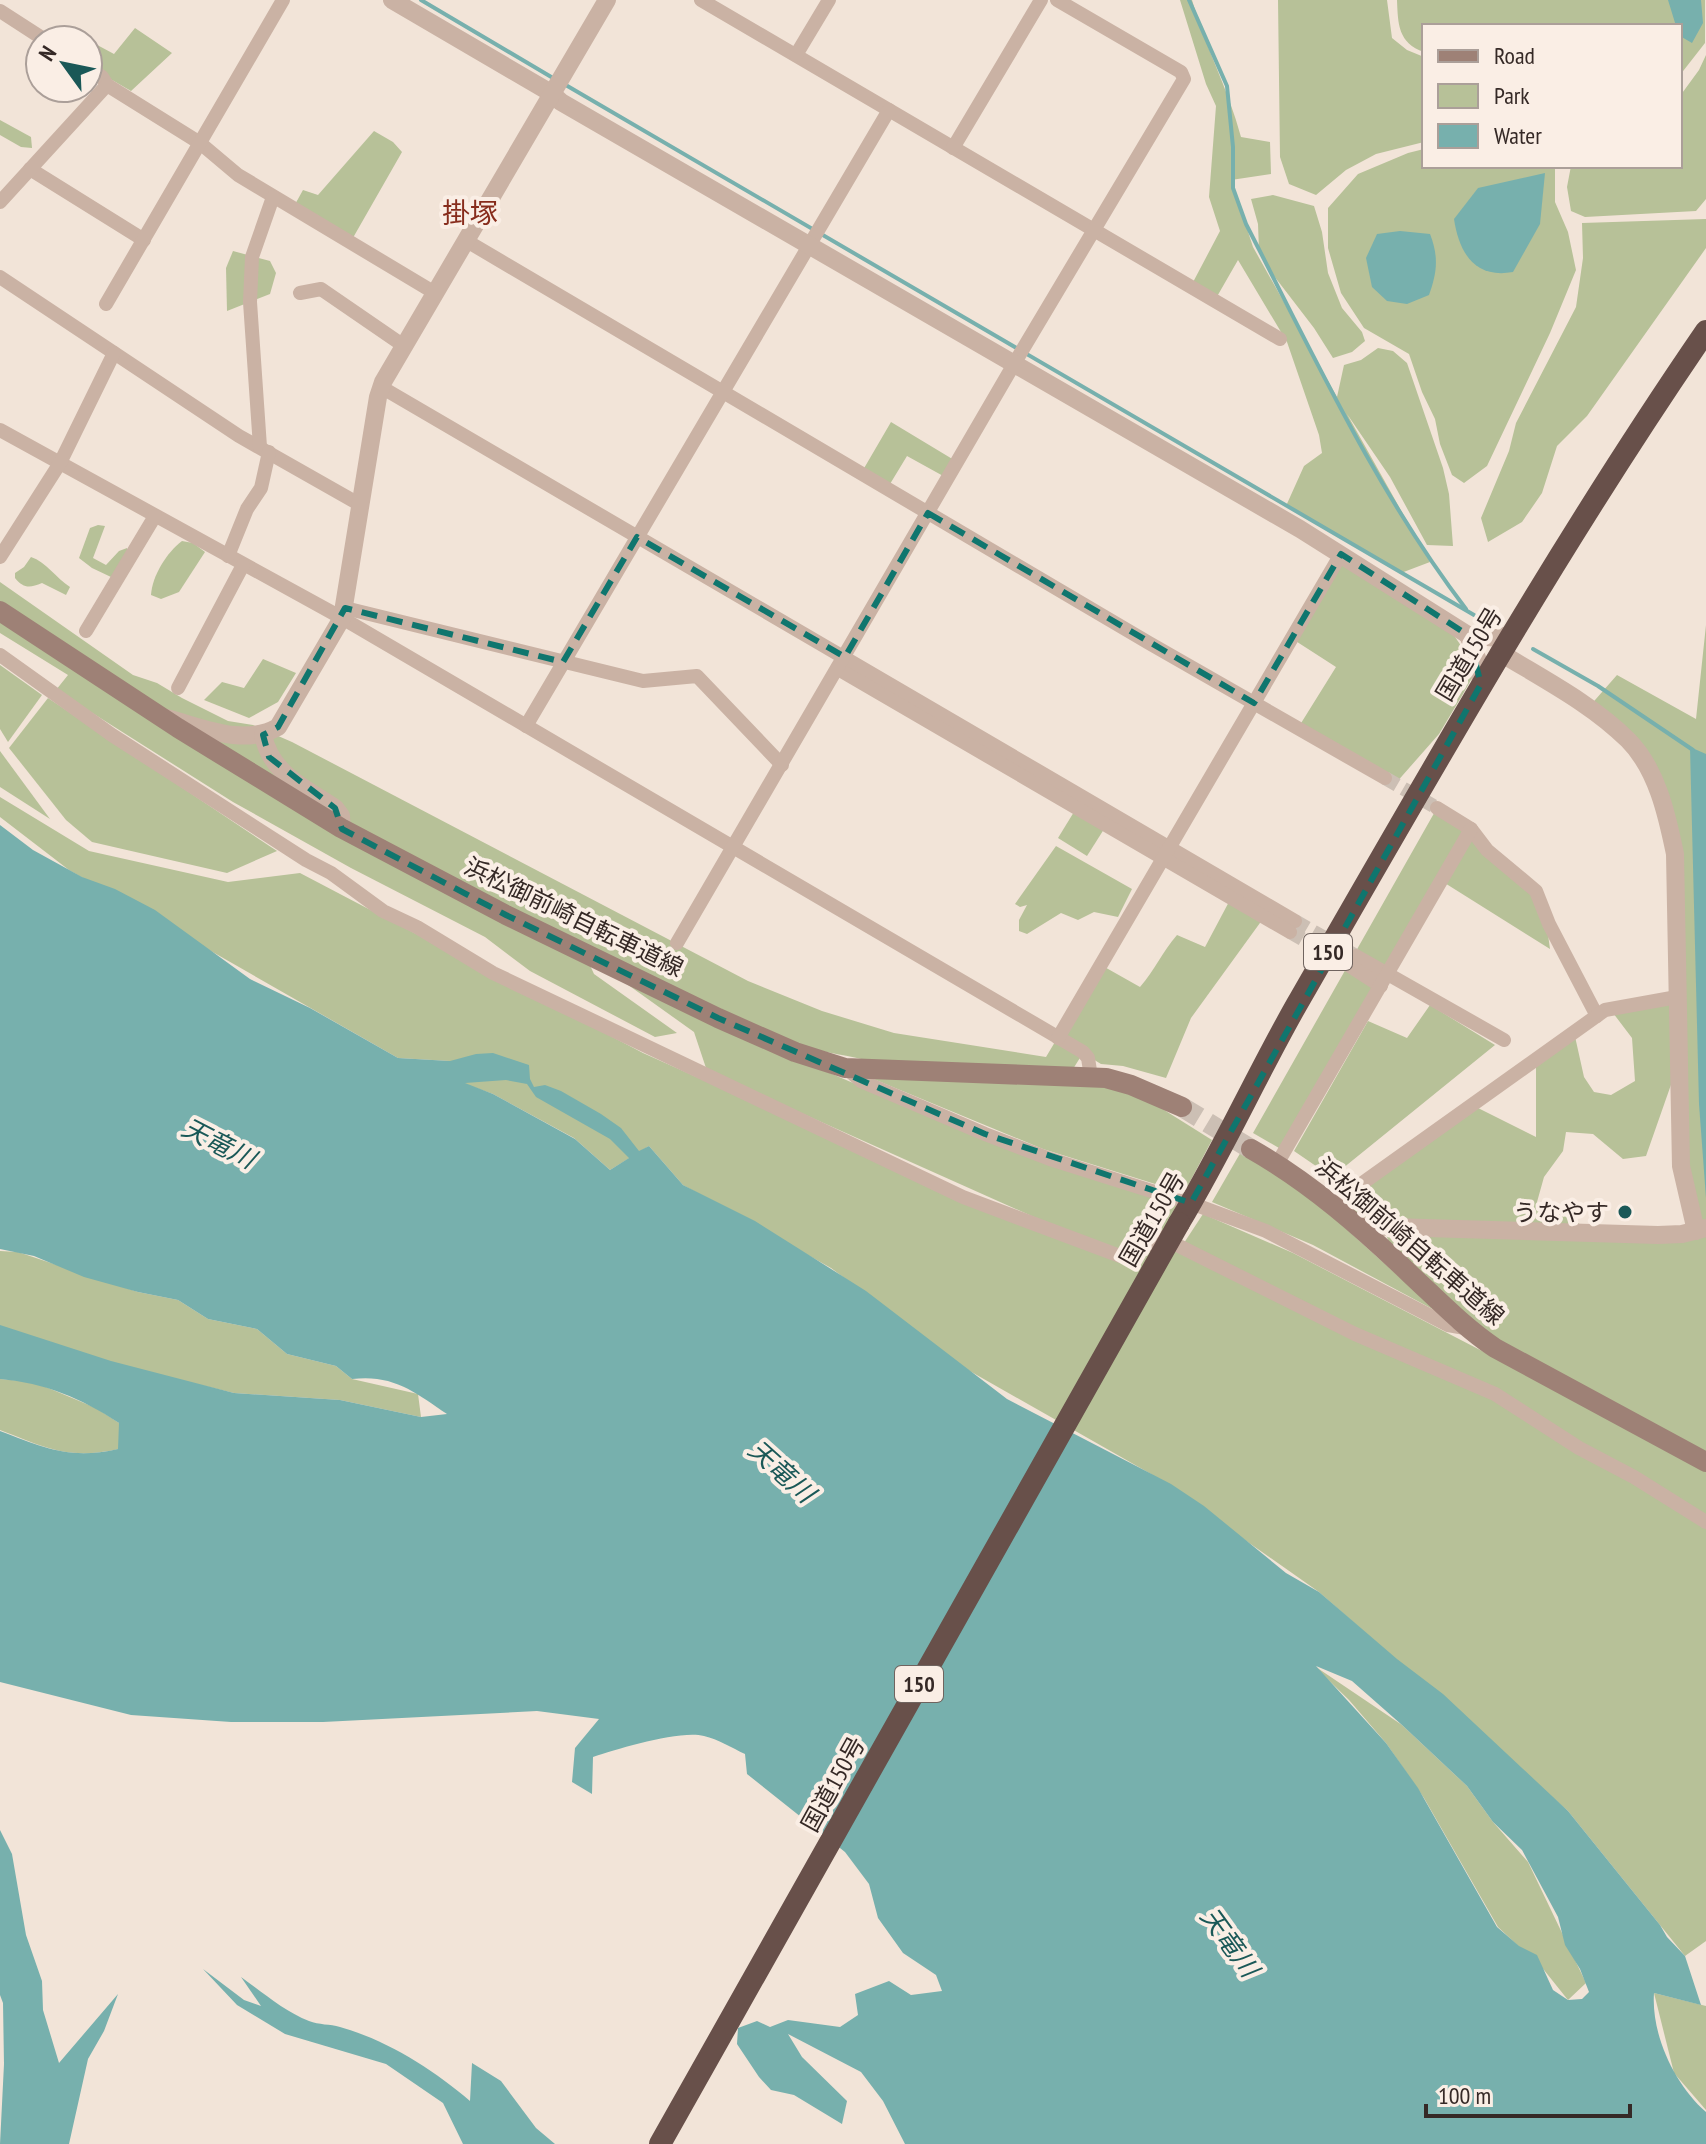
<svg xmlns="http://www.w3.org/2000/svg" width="1706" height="2144" font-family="'PT Sans Narrow','Noto Sans JP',sans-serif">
  <rect width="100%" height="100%" fill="#f2e4d8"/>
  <g fill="#b7c198">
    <path d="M 1180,0 L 1192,0 C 1205,47 1228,88 1241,137 L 1270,142 L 1271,174 L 1231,180 L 1253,247 L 1337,397 L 1344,365 L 1361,360 L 1378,348 L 1393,351 L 1407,363 L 1443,468 L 1449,494 L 1453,546 L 1427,545 L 1390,477 L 1347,414 L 1430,562 L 1401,573 L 1286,506 L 1304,466 L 1322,453 L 1319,435 L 1287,342 L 1238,260 L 1215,300 L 1191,286 L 1220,231 L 1209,197 L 1216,106 L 1206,84 Z"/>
    <path d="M 1278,0 L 1387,0 L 1392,38 L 1407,50 L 1424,57 L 1424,142 L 1376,154 L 1346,170 L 1316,195 L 1289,184 L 1280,157 Z"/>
    <path d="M 1397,0 L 1705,0 L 1705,43 L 1680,75 L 1680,26 L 1424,26 L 1424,52 C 1398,43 1398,24 1397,0 Z"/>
    <path d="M 135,28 L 172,53 L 131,91 L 88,66 L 88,40 L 114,54 Z"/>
    <path d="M 1706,55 L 1706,199 L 1696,211 L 1585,217 L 1571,211 L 1567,187 L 1571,166 L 1680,166 L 1680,96 L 1699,70 Z"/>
    <path d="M 0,120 L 31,137 L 32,148 L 21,147 L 0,135 Z"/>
    <path d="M 374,131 L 393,142 L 402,152 L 350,243 L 293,208 L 303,190 L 318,195 Z"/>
    <path d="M 1424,149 L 1424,166 L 1555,166 L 1555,202 L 1568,232 L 1576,270 L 1550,333 L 1487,466 L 1464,483 L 1452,475 L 1440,444 L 1435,419 L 1422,392 L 1409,354 L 1364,328 L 1341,293 L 1328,248 L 1328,208 L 1358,174 L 1408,153 Z"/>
    <path d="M 1273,195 L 1314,206 L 1322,232 L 1328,273 L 1342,308 L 1362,332 L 1365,341 L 1352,352 L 1333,358 L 1314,328 L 1271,272 L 1259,250 L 1258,224 L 1251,199 Z"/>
    <path d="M 1706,219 L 1706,248 L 1587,416 L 1557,446 L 1542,493 L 1522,522 L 1488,542 L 1481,518 L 1509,451 L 1516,423 L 1576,307 L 1583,258 L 1582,223 Z"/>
    <path d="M 233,251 L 270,261 L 276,273 L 270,294 L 227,311 L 226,268 Z"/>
    <path d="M 891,422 L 954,460 L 945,477 L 907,456 L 890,484 L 863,470 Z"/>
    <path d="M 98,525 L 105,526 L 93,558 L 106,565 L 119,551 L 127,548 L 128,554 L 111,577 L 92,568 L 79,558 L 90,528 Z"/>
    <path d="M 182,541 L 193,543 L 205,552 L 179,592 L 161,599 L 151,595 C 152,576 167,552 182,541 Z"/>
    <path d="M 31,557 C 46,562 56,578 70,587 L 66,595 L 42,583 C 30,588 24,589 15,578 L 15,573 L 24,567 Z"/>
    <path d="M 1338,558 L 1453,634 L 1468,656 L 1472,678 L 1463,694 L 1439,734 L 1395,784 L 1375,766 L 1298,728 L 1336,667 L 1291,638 Z"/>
    <path d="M 0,582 L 133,675 L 157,683 L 182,698 L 228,721 L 253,725 L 292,742 L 748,981 L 822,1011 L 894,1033 L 1046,1057 L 1101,965 L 1140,987 C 1155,970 1162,952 1177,935 L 1205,947 L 1231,898 L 1265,916 L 1191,1018 L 1166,1078 L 1123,1066 L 1101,1064 L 1083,1053 L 1073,1069 L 872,1062 C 849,1055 826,1053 804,1047 L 588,961 L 594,974 L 677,1033 L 655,1037 L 530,971 L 485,937 L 351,868 L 233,802 L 56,690 L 68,675 L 0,633 Z"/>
    <path d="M 1706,625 L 1706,1458 L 1487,1337 L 1390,1246 L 1385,1231 L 1390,1234 L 1658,1235 L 1696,1231 L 1705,1234 L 1700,1230 L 1683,1162 L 1680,1059 L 1646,1156 L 1623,1159 L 1593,1134 L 1566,1132 L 1563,1151 L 1544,1177 L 1537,1202 L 1597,1233 L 1367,1226 L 1335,1199 L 1472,1105 L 1536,1137 L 1536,1059 L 1574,1032 L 1584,1077 L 1594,1092 L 1611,1095 L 1635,1081 L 1632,1038 L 1610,1009 L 1670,999 L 1680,1034 L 1682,963 L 1671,821 L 1649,772 L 1588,708 L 1617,675 L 1696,719 Z"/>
    <path d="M 263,659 L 296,673 L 278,702 L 249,718 L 204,700 L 222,682 L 244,688 Z"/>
    <path d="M 0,665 L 42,695 L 8,742 L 0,729 Z"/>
    <path d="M 48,698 L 277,851 L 227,873 L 92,842 L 66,820 L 9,748 Z"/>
    <path d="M 0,751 L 50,819 L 0,787 Z"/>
    <path d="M 0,797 L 89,851 L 228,882 L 300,873 L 643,1053 L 976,1202 L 1072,1234 L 707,1071 L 694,1032 L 617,977 L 738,1034 L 1025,1156 L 1179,1206 L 1182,1246 L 1203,1214 L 1293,1253 L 1706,1467 L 1706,1941 L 1685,1956 L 1568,1811 L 1319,1592 L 1151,1474 L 968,1370 L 831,1268 L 683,1185 L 649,1146 L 610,1170 L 574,1138 L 493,1094 L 462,1083 L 450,1061 L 398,1058 L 69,870 L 0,817 Z"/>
    <path d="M 1077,807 L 1106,826 L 1087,856 L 1058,838 Z"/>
    <path d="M 1437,808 L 1536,891 L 1545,913 L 1550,949 L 1440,880 L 1279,1148 L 1253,1133 Z"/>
    <path d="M 1056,846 L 1132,889 L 1118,917 L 1094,912 L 1078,920 L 1061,913 L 1027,934 L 1019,931 L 1019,920 L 1027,905 L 1020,907 L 1015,904 Z"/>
    <path d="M 1430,1005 L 1495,1045 L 1332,1177 L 1294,1151 L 1368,1021 L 1407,1038 Z"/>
    <path d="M 871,1078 L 1092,1083 L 1145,1098 L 1212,1140 L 1184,1193 L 1043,1149 Z"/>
    <path d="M 1242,1150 L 1312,1198 L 1438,1312 L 1313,1245 L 1212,1202 Z"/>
    <path d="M 0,1251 L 18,1252 L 138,1292 L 178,1300 L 208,1319 L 257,1329 L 287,1354 L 336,1366 L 352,1379 L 418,1394 L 421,1417 L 340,1400 L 234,1393 L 0,1337 Z"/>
    <path d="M 0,1379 L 34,1382 L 96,1408 L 119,1423 L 119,1449 C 67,1460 47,1448 0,1430 Z"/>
    <path d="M 1313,1665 L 1402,1725 L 1467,1786 L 1493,1822 L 1528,1862 L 1586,1983 L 1568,2000 L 1544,1970 L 1498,1927 L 1424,1798 L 1386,1743 L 1349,1700 Z"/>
    <path d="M 1654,1993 L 1706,2006 L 1706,2110 L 1674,2073 Z"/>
  </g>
  <g fill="#77b0ad" fill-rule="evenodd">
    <path d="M 1668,0 L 1701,0 L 1703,23 L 1692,43 L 1680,36 L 1680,26 L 1676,26 Z"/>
    <path d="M 1545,173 L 1540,224 L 1513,272 C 1475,279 1459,253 1454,219 L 1478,188 Z"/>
    <path d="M 1400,231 L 1430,234 C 1439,257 1437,273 1429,295 L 1407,304 L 1387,301 L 1372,287 L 1366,258 L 1377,234 Z"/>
    <path d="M 1690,747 L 1706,754 L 1706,1198 L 1699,1104 Z"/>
    <path d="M 0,825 L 33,850 L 82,877 L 115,889 L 155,910 L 250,979 L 310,1008 L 398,1058 L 450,1061 L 476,1054 L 493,1053 L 529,1065 L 530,1079 L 534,1087 L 545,1085 L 561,1091 L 601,1114 L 621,1128 L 639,1151 L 649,1146 L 683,1185 L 755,1221 L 866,1291 L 1007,1399 L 1171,1484 L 1204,1506 L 1286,1573 L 1319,1592 L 1397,1659 L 1443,1694 L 1568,1811 L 1660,1925 L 1667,1937 L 1685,1956 L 1701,2005 L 1654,1993 C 1651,2035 1675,2085 1706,2112 L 1706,2144 L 905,2144 L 883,2101 L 861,2072 L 788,2034 L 802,2057 L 847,2101 L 842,2124 L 794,2095 L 771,2090 L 759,2077 L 737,2044 L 738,2028 L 757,2021 L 770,2027 L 788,2020 L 840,2027 L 858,2015 L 855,1994 L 889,1981 L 911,1995 L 942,1991 L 936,1975 L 903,1953 L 878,1918 L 869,1884 L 845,1852 L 747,1774 L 745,1754 C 732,1748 718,1739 704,1736 C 679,1730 618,1749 593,1757 L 592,1794 L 572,1782 L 575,1748 L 599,1719 L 537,1711 L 323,1722 L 231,1722 L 131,1715 L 0,1682 L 0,1431 C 45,1448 70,1460 118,1449 L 119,1423 C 81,1398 45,1383 0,1379 L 0,1325 L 111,1361 L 234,1393 L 340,1400 L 421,1417 L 447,1414 C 415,1392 393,1374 352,1379 L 336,1366 L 287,1354 L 257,1329 L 208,1319 L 178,1300 L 138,1292 L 84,1277 L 34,1256 L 0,1249 ZM 506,1080 L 527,1084 L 536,1097 L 610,1139 L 629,1158 L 610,1170 L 575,1139 L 493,1094 L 465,1083 ZM 1316,1666 L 1352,1681 L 1402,1725 L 1467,1786 L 1493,1822 L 1522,1850 L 1558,1917 L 1565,1945 L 1580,1969 L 1589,1992 L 1582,1999 L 1568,2000 L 1553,1990 L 1537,1955 L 1519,1946 L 1497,1927 L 1418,1788 L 1386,1743 Z"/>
    <path d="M 0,1830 L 12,1854 L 26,1935 L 42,1981 L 43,2010 L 59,2063 L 118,1994 L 104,2031 L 88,2059 L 69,2144 L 0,2144 L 4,2064 L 3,2003 L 0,1995 Z"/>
    <path d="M 203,1969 L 244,2000 L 261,2006 L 241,1977 C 262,1992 285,2012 309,2021 C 319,2025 330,2024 340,2027 C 387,2040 434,2070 470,2101 L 472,2063 L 501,2081 L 536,2128 L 555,2144 L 463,2144 L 443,2103 L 386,2064 L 285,2034 L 237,2005 Z"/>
  </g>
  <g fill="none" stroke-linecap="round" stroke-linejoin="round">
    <g stroke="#77b0ad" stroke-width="4">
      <path d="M 421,0 L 553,78"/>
      <path d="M 1189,0 L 1227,86 L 1233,147 L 1233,188 L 1246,224 C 1314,356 1376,491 1466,609"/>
      <path d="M 564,84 L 1474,615"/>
      <path d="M 1533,649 L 1598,686 L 1693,750"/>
    </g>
    <g stroke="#ccbfb4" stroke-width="14" stroke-dasharray="14 7" stroke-linecap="butt">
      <path d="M 1385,778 L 1437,808"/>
      <path d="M 1295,921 L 1356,956"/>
      <path d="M 1290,932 L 1350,966"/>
    </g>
    <path stroke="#ccbfb4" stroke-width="20" stroke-dasharray="20 10" stroke-linecap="butt" d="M 1182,1107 L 1251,1149"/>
    <g stroke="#cab2a4" stroke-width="14">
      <path d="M 701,0 L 1280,339"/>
      <path d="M 0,11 L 45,40"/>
      <path d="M 796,55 L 829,0"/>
      <path d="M 88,68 L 102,77 L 107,85"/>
      <path d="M 953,148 L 1041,0"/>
      <path d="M 30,169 L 144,240"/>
      <path d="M 0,202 L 107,85 L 200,143 L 238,175 L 435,293"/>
      <path d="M 465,240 L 1149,643 L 1385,778"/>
      <path d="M 0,277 L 239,436 L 359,504"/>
      <path d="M 300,293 L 321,289 L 404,346"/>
      <path d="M 106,304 L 283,0"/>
      <path d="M 381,387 L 1295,921"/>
      <path d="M 0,430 L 342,618 L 1083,1052 L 1088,1058 L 1091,1077"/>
      <path d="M 260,447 L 250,302 L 252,257 L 273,197"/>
      <path d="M 228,556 L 247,509 L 261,488 L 269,452"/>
      <path d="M 0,557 L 60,463 L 114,353"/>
      <path d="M 345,608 L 643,681 L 697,676 L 782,765"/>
      <path d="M 86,631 L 155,516"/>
      <path d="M 0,655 L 112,735 L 306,860 L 331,873 L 383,911 L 417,927 L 493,973 L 963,1197 L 1120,1256 L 1141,1249 L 1161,1237 L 1355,1334 L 1495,1394 L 1579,1448 L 1634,1477 L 1706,1522"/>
      <path d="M 838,669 L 1290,932"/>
      <path d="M 178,688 L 243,565"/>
      <path d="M 526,726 L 889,110"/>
      <path d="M 1437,808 L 1471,829 L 1487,850 L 1536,891 L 1549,924 L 1597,1016"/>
      <path d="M 677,943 L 1014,364 L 1184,79 L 1181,72 L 1057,0"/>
      <path d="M 1356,956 L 1504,1040"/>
      <path d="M 1350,966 L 1381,986"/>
      <path d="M 1058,1038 L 1341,554"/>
      <path d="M 846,1068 L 861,1081 L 985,1134 L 1050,1159 L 1196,1205 L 1266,1231 L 1448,1325 L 1465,1328"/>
      <path d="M 1277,1164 L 1471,829"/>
      <path d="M 1330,1202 L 1350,1192 L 1605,1010 L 1677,997"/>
    </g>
    <g stroke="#cab2a4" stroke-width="18">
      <path d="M 392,0 L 551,93 L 561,102 L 1300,529 L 1468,635 L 1498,638 L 1511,634"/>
      <path d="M 1468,635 L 1479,663 L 1481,684"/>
      <path d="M 1499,652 C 1543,679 1592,704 1628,740 C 1657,769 1667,815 1675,854 L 1681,1166 L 1696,1231"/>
      <path d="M 166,718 C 202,727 243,747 278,727 L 342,618 L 378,397 L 383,382 L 607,0"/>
      <path d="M 263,735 C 271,774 304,787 335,808 L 341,816 L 342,829"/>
      <path d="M 1358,1226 L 1658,1235 L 1682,1234 L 1706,1228"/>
    </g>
    <g stroke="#9e8176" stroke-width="20">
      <path d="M 0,611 L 178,728 L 341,828 L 506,915 L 718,1018 L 795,1052 L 845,1068 L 1106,1078 L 1131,1085 L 1182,1107"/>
      <path d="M 1251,1149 C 1311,1183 1362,1228 1411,1275 C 1439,1301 1464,1327 1495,1348 L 1706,1462"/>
    </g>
    <path stroke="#68504a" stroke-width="22" d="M 1179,1223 C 1222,1152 1256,1076 1297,1004 C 1428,776 1557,548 1706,331"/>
    <path stroke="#68504a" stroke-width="22" d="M 660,2144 L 1179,1223"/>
  </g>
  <path fill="none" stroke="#0f766e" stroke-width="6" stroke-dasharray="16 10" stroke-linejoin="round" d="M 928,513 L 1254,703 L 1341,554 L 1468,635 L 1481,684 L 1191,1203 L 985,1134 L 718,1018 L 506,915 L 342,829 L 335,808 L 269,757 L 263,735 L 278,727 L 345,608 L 563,662 L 637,537 L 845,657 Z"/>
  <circle fill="#1a5857" stroke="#faeee5" stroke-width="3" cx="1625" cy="1212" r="8"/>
  <g text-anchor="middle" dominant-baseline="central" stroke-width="8" stroke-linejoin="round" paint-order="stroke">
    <g fill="#faeee5" stroke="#70645f" stroke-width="2">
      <rect x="1304" y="934" width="48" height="36" rx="6"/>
      <rect x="895" y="1666" width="48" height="36" rx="6"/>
    </g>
    <g font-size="22" font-weight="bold" fill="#352926">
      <text x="1328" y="952">150</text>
      <text x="919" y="1684">150</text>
    </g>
    <g font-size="24" fill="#352926" stroke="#faeee5">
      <text transform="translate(1469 654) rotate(-59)">国道150号</text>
      <text transform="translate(574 917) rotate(26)">浜松御前崎自転車道線</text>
      <text transform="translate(1152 1219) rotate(-60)">国道150号</text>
      <text transform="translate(1410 1241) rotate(41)">浜松御前崎自転車道線</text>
      <text transform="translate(833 1784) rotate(-61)">国道150号</text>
    </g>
    <g font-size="24" fill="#352926" stroke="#faeee5" text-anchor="end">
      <text x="1609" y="1212">うなやす</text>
    </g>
    <g font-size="26" font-style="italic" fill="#1a5857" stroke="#faeee5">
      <text transform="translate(219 1143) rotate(27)">天竜川</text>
      <text transform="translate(782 1471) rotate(42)">天竜川</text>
      <text transform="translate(1230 1942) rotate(54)">天竜川</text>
    </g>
    <g font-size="28" fill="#872c1c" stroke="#faeee5">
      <text x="470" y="212">掛塚</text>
    </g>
  </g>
  <rect x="1422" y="24" width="260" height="144" fill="#faeee5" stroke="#ab9f99" stroke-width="2"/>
  <rect x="1438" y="50" width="40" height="12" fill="#9e8176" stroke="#ab9f99" stroke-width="2"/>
  <text x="1494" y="64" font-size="24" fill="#352926">Road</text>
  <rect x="1438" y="84" width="40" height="24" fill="#b7c198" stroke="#ab9f99" stroke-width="2"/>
  <text x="1494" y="104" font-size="24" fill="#352926">Park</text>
  <rect x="1438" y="124" width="40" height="24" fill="#77b0ad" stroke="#ab9f99" stroke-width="2"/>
  <text x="1494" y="144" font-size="24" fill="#352926">Water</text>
  <g transform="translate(64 64) rotate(303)"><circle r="38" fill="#faeee5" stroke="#ab9f99" stroke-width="2"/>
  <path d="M0-6L14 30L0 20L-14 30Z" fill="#1a5857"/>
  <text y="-12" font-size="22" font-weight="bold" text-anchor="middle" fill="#352926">N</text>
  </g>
  <path d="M1426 2104v12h204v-12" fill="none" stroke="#352926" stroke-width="4"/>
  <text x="1438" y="2104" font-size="24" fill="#352926" stroke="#faeee5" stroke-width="6" paint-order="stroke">100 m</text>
</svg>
